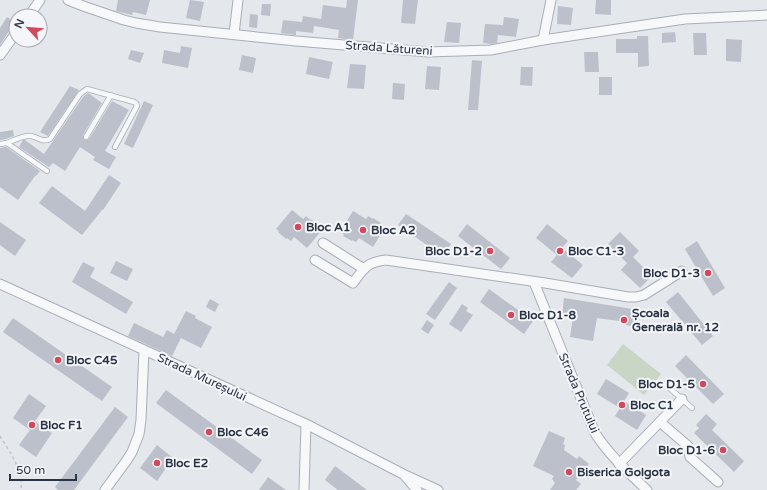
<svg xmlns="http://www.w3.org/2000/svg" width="767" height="490" font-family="'Varela Round',sans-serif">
  <rect width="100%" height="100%" fill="#e4e7ec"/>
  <path fill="#c9d6c5" d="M 623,344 L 661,374 L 644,395 L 607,365 Z"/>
  <g fill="#bbc0ca">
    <path d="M 118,0 L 150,0 L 146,15 L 133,12 L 132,15 L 116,11 Z"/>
    <path d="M 190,0 L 204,2 L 200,21 L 186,18 Z"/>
    <path d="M 347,0 L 358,0 L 353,40 L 338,38 L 339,30 L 314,26 L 313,33 L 296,31 L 296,35 L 281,33 L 283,20 L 302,22 L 303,16 L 321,19 L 323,5 L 346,8 Z"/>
    <path d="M 403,0 L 418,0 L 415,24 L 401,23 Z"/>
    <path d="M 596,0 L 611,0 L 611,15 L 595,14 Z"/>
    <path d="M 262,4 L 271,4 L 270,16 L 261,15 Z"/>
    <path d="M 558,6 L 573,8 L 571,25 L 557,24 Z"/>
    <path d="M 250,14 L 258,15 L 257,28 L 249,27 Z"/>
    <path d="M 7,17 L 15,22 L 0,45 L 0,28 Z"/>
    <path d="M 504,17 L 519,19 L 516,37 L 498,35 L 497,43 L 491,44 L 483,43 L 485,24 L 503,25 Z"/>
    <path d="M 447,22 L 461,23 L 459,43 L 444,42 Z"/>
    <path d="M 675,32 L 676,42 L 662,43 L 662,33 Z"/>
    <path d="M 693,33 L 706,33 L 707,55 L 694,55 Z"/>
    <path d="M 637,36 L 648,36 L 649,66 L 638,67 L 638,53 L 616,53 L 616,39 L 637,39 Z"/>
    <path d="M 726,39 L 742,40 L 741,62 L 726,61 Z"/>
    <path d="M 181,46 L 192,48 L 188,68 L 162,63 L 164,50 L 180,53 Z"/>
    <path d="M 131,50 L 144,53 L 140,63 L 128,59 Z"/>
    <path d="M 584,52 L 598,52 L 599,72 L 585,72 Z"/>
    <path d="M 242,55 L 256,58 L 253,73 L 239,70 Z"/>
    <path d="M 309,57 L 333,62 L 329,79 L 306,74 Z"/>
    <path d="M 472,60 L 482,61 L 478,110 L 468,110 Z"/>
    <path d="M 350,64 L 366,65 L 364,89 L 347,88 Z"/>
    <path d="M 427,66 L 441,67 L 439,90 L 425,89 Z"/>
    <path d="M 521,67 L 533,67 L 532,86 L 520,85 Z"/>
    <rect x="599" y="77" width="13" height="18"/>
    <path d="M 393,83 L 405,84 L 404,100 L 392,99 Z"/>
    <path d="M 70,86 L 79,90 L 48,136 L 40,132 Z"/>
    <path d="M 88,93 L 102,103 L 83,135 L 83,138 L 84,140 L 87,140 L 89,139 L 112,101 L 129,110 L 105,151 L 116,157 L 109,169 L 93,160 L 95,157 L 80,147 L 65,171 L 53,163 L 49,167 L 19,147 L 23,140 L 25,140 L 44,154 L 83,97 Z"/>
    <path d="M 144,101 L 153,105 L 133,148 L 124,144 Z"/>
    <path d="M 13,130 L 14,136 L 6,139 L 0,140 L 0,132 Z"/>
    <path d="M 6,147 L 40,171 L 36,176 L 35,176 L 18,200 L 0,187 L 0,148 Z"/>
    <path d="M 109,175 L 121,183 L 103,210 L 102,210 L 82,235 L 39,203 L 52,186 L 85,211 Z"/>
    <path d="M 292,210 L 303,219 L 306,216 L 310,220 L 311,219 L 318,225 L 317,226 L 322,230 L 307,248 L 294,237 L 291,241 L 287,238 L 286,239 L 278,232 L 279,231 L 276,229 Z"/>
    <path d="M 353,211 L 366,219 L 368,216 L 373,219 L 373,218 L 381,223 L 380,224 L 385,227 L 373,247 L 359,238 L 356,242 L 352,240 L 352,241 L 343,236 L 344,234 L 340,232 Z"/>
    <path d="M 406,214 L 451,244 L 443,256 L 398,225 Z"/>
    <path d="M 0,222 L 26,240 L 15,256 L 0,245 Z"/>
    <path d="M 467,224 L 510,258 L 501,269 L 458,236 Z"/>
    <path d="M 547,224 L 568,241 L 562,248 L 583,265 L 572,278 L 551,262 L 557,255 L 536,238 Z"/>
    <path d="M 620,232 L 639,251 L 633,257 L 652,276 L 640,288 L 621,270 L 627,263 L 608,244 Z"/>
    <path d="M 697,241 L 725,288 L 713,296 L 685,249 Z"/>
    <path d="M 116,261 L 133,269 L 127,281 L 110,273 Z"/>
    <path d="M 83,262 L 95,268 L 90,277 L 133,302 L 126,314 L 72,282 Z"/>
    <path d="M 449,282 L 457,288 L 435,320 L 426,314 Z"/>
    <path d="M 489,289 L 533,321 L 524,334 L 480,302 Z"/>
    <path d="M 678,292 L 713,336 L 702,345 L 666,302 Z"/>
    <path d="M 564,298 L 639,310 L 636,327 L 626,325 L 626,322 L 597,318 L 593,341 L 570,337 L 573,317 L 562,316 Z"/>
    <path d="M 210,299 L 219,304 L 215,312 L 206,307 Z"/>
    <path d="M 462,304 L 468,308 L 466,311 L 473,315 L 461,332 L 449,324 Z"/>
    <path d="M 186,311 L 196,316 L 195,318 L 212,327 L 201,348 L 181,338 L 172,356 L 128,336 L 134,323 L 163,337 L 167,330 L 174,334 Z"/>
    <path d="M 13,318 L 112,387 L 102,401 L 3,332 Z"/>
    <path d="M 427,320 L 434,325 L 428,334 L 421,329 Z"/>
    <path d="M 686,355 L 724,394 L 713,404 L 675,366 Z"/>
    <path d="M 606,379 L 629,393 L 624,401 L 646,415 L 637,430 L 615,416 L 620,408 L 597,394 Z"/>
    <path d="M 166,390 L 262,460 L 252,474 L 156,403 Z"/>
    <path d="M 29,394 L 46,406 L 35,421 L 52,433 L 36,457 L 19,445 L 30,430 L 13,418 Z"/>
    <path d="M 115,407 L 128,417 L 74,490 L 58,490 L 55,487 Z"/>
    <path d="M 706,414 L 717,424 L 712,430 L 744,461 L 734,472 L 694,433 L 699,428 L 696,425 Z"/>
    <path d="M 549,431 L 565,438 L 563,444 L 565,445 L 564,450 L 577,459 L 579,456 L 589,464 L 576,480 L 581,484 L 576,490 L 550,490 L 555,483 L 552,479 L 554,476 L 533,466 Z"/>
    <path d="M 157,445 L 173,458 L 157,481 L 140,468 Z"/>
    <path d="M 335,466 L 367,490 L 338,490 L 325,480 Z"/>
    <path d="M 268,477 L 286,490 L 259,490 Z"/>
  </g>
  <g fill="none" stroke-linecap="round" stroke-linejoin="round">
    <defs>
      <g id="lane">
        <path d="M 86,137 L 111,95"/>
        <path d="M 7,143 C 14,140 23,135 31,136 C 38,137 42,143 50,139 L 80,94 L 87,89 L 134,102 L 136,103 L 137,106 L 115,147"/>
        <path d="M 0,144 L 7,143 L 47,171"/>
        <path d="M 665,384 L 692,408"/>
      </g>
      <g id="street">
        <path d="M 68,0 L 86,7 L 124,20 L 136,23 L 160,27 L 296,41 L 428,52 L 491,50 L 543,40 L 685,19 L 767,15"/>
        <path d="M 29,16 L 40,0"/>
        <path d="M 234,34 L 238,0"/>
        <path d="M 543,40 L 551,0"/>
        <path d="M 0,55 L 16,33"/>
        <path d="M 323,243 L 364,269"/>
        <path d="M 315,260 L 353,283 C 364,268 367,262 386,260 L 545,283 L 628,297 L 636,297 L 644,295 L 682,271"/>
        <path d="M 534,282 L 595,433 C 609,455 628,472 647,490"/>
        <path d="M 0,284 L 306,424 L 403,474 L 438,490"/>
        <path d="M 660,422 L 688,446 L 690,457 L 718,482"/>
        <path d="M 619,464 L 682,399"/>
        <path d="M 405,476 L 417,490"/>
        <path d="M 105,490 L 127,460 L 132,452 L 139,434 L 141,420 L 144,350"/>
        <path d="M 304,490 L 306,424"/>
      </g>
    </defs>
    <use href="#lane" stroke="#a9aeb7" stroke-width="6"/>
    <use href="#street" stroke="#a9aeb7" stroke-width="11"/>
    <path stroke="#c2c5cb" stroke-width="1.5" stroke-dasharray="3 3" stroke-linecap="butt" d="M 0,436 C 10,452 23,470 21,490"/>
    <use href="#lane" stroke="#f7f8fa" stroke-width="4.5"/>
    <use href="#street" stroke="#f7f8fa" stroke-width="9"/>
  </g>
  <g fill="#d1495b" stroke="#f4f6f9" stroke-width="1.5">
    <circle cx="298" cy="227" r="4"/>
    <circle cx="363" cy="230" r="4"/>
    <circle cx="490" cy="251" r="4"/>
    <circle cx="560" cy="251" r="4"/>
    <circle cx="708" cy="273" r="4"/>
    <circle cx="511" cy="315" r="4"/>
    <circle cx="624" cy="320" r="4"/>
    <circle cx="58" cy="360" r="4"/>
    <circle cx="703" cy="384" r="4"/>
    <circle cx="622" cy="405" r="4"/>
    <circle cx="32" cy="425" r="4"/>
    <circle cx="209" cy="432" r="4"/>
    <circle cx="723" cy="450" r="4"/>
    <circle cx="157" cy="463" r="4"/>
    <circle cx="569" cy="472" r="4"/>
  </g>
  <g text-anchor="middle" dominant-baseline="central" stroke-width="4" stroke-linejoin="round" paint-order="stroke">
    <g font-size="12" fill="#2b3445" stroke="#f4f6f9">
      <text transform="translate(389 48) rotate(4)">Strada Lătureni</text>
      <text transform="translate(202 377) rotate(25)">Strada Mureșului</text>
      <text transform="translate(579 393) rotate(67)">Strada Prutului</text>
    </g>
    <g font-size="12" font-weight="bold" fill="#2b3445" stroke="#f4f6f9" text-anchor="start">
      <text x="306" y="227">Bloc A1</text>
      <text x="371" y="230">Bloc A2</text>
      <text x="482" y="251" text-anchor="end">Bloc D1-2</text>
      <text x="568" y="251">Bloc C1-3</text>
      <text x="700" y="273" text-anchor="end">Bloc D1-3</text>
      <text x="632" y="313">Școala<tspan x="632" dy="14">Generală nr. 12</tspan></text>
      <text x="519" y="315">Bloc D1-8</text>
      <text x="66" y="360">Bloc C45</text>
      <text x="695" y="384" text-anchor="end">Bloc D1-5</text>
      <text x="630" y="405">Bloc C1</text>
      <text x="40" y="425">Bloc F1</text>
      <text x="217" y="432">Bloc C46</text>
      <text x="715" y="450" text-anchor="end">Bloc D1-6</text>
      <text x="165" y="463">Bloc E2</text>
      <text x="577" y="472">Biserica Golgota</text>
    </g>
  </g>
  <g transform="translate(28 28) rotate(296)"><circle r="19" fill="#f4f6f9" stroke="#a4a8b1"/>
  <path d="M0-3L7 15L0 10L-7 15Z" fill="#d1495b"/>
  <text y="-6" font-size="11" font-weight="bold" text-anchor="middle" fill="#2b3445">N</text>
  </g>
  <path d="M10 474v6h66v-6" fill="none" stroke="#2b3445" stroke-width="2"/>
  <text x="16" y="474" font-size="12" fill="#2b3445" stroke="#f4f6f9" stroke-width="3" paint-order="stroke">50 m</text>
</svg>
